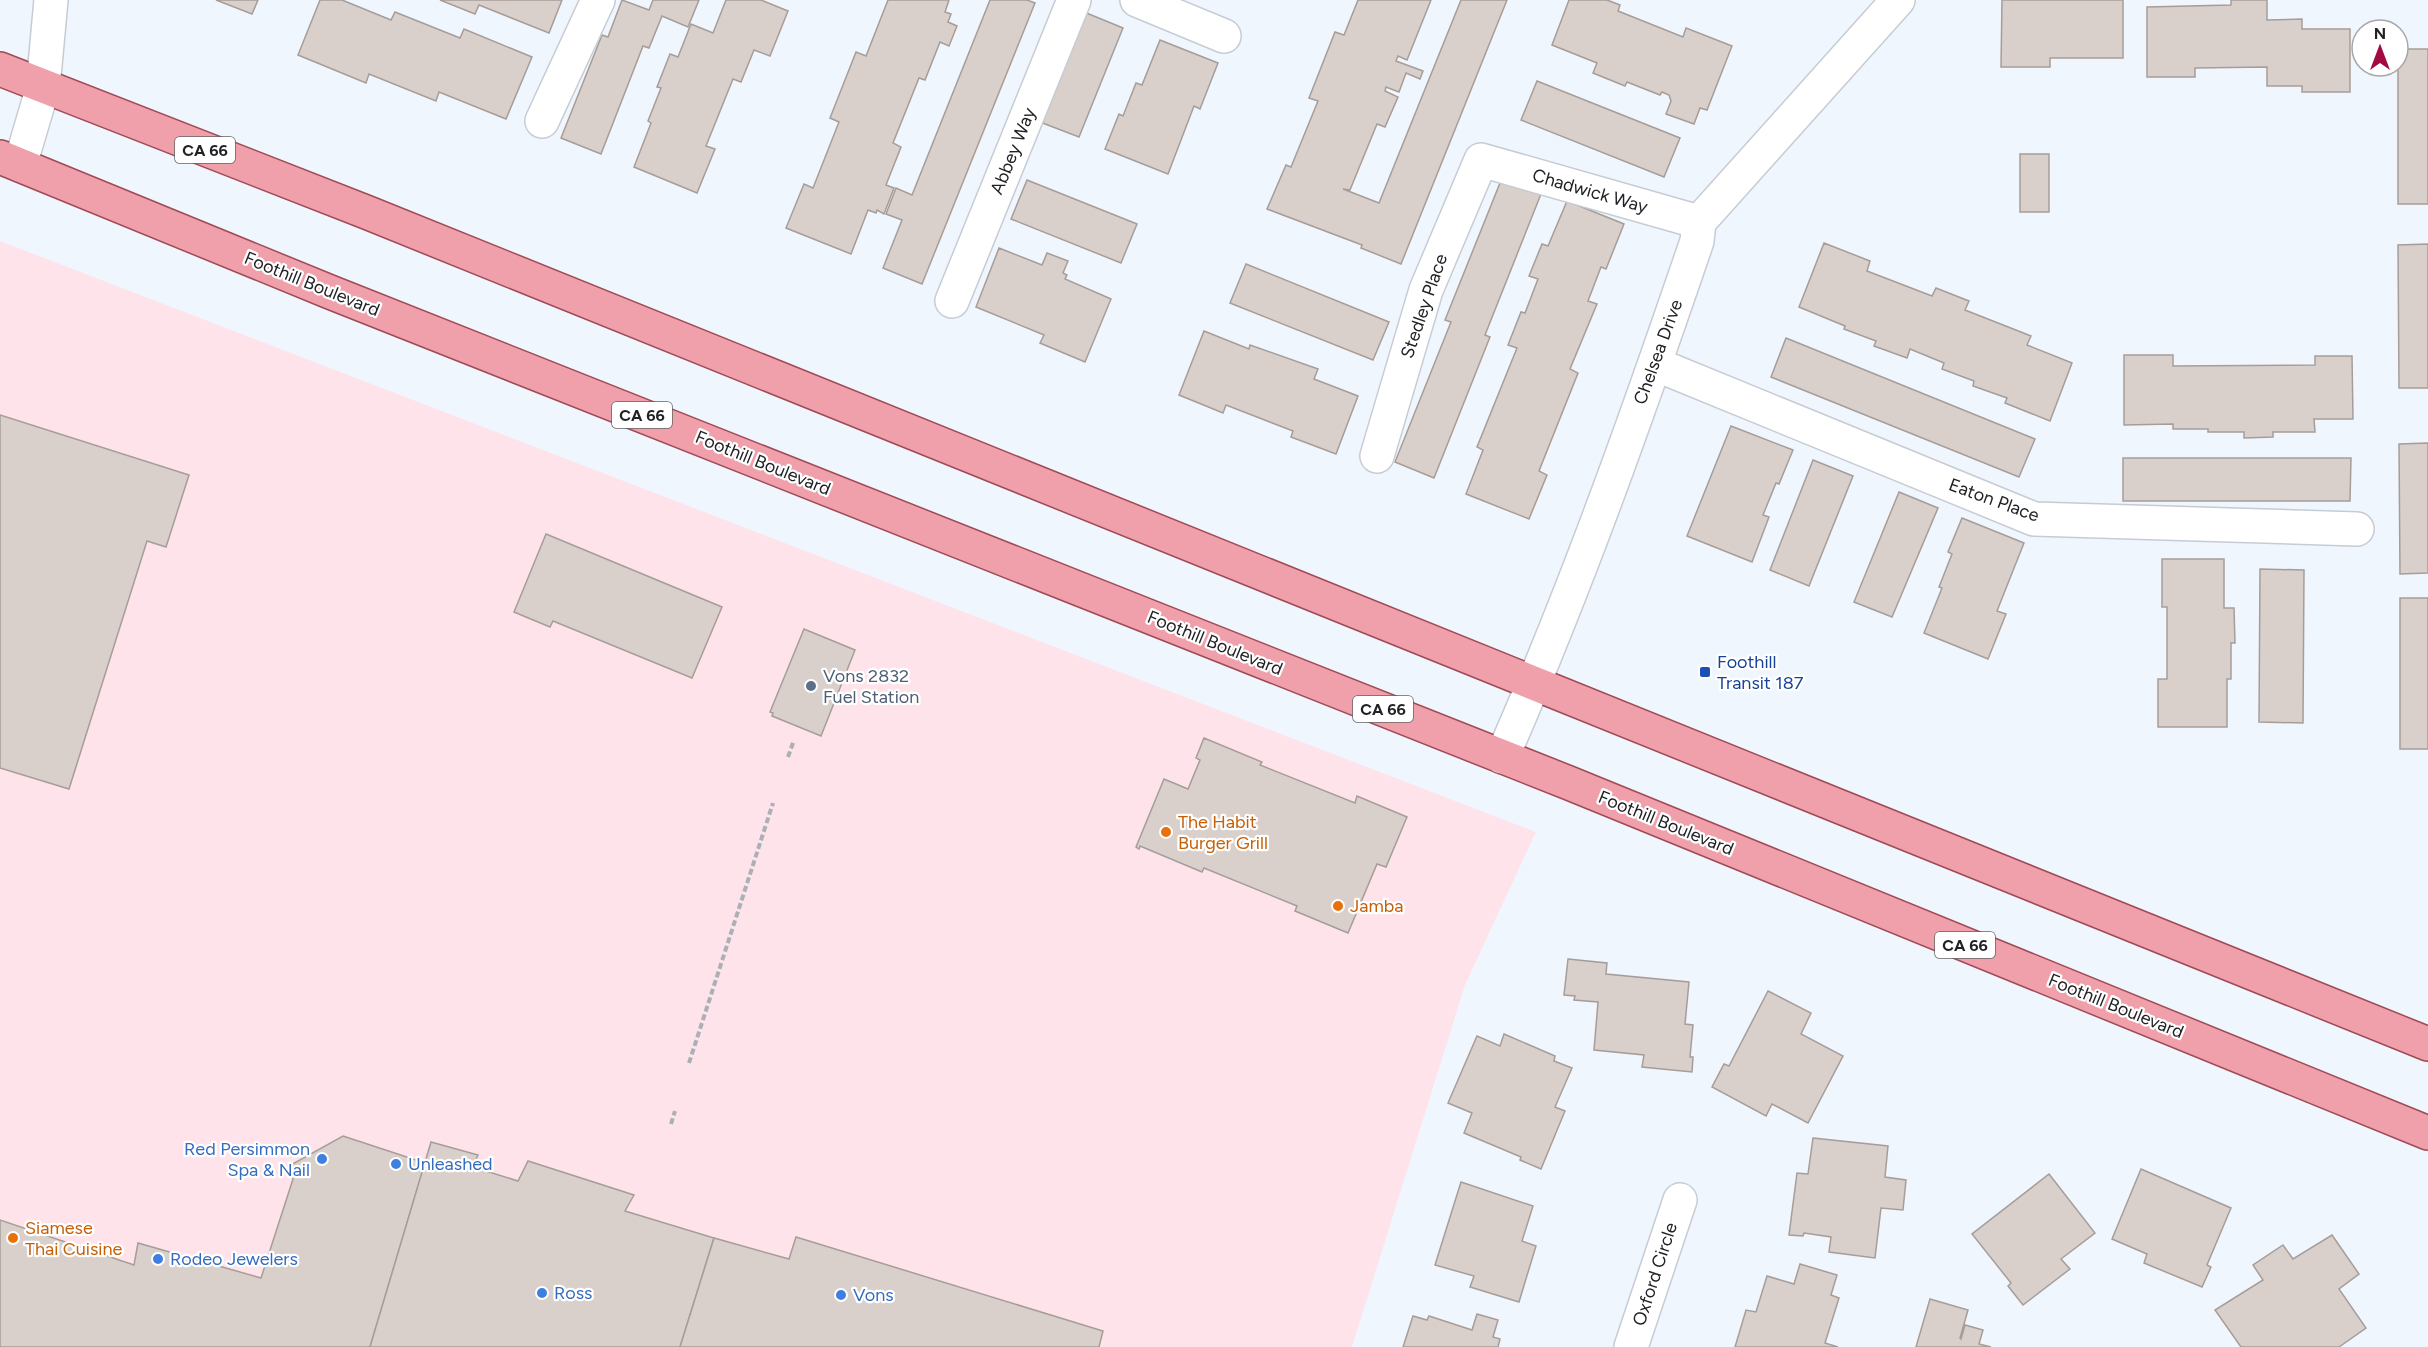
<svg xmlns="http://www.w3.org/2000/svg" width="2428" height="1347" font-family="Figtree,sans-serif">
  <rect width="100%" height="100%" fill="#f0f6fe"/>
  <path fill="#fee4ea" d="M 0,241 L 1536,832 L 1465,985 L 1352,1347 L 0,1347 Z"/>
  <g fill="#d9cfcb" stroke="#a69d99" stroke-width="1.5">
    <path d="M 216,0 L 258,0 L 252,14 Z"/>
    <path d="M 320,0 L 342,0 L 391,20 L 395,12 L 460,38 L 464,29 L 532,57 L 506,119 L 439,92 L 436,101 L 369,74 L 366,83 L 298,55 Z"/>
    <path d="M 440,0 L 562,0 L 549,33 L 479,5 L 475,14 Z"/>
    <path d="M 622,0 L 649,10 L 653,0 L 699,0 L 688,27 L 662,16 L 649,48 L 643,46 L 601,154 L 561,138 L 602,35 L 608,37 Z"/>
    <path d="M 726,0 L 761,0 L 788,11 L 770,56 L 754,50 L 741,82 L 733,79 L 706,146 L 715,149 L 697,193 L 634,167 L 651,123 L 648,121 L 661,88 L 657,87 L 670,54 L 678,57 L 691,24 L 713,33 Z"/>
    <path d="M 888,0 L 949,0 L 945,12 L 951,14 L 948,22 L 957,26 L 949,46 L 940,42 L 925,80 L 919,78 L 893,143 L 901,147 L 886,185 L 894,188 L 884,214 L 877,210 L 876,213 L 868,210 L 851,254 L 786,228 L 804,184 L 813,188 L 839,122 L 830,118 L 856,52 L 866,56 Z"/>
    <path d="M 990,0 L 1027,0 L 1035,3 L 922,284 L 883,268 L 902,220 L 886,214 L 896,188 L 912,195 Z"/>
    <path d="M 1358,0 L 1431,0 L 1407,60 L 1398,56 L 1396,61 L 1423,71 L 1420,79 L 1406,73 L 1399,92 L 1386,87 L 1385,91 L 1398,97 L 1385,127 L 1377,124 L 1350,190 L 1343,189 L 1379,203 L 1461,0 L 1507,0 L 1401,264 L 1361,248 L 1362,245 L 1267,209 L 1286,165 L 1291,167 L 1318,101 L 1309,98 L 1335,32 L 1344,35 Z"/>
    <path d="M 1569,0 L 1607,0 L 1620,5 L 1618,11 L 1683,37 L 1686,28 L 1732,46 L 1707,110 L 1700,108 L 1694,124 L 1666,114 L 1671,101 L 1669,95 L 1662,92 L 1660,95 L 1627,82 L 1625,86 L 1593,73 L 1597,63 L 1552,45 Z"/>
    <path d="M 2002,0 L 2123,0 L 2123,58 L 2050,58 L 2050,67 L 2001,67 Z"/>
    <path d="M 2231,0 L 2267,0 L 2267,20 L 2302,19 L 2302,29 L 2350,29 L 2350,92 L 2302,92 L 2302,86 L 2267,86 L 2267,67 L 2195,68 L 2195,77 L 2147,77 L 2147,7 L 2231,5 Z"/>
    <path d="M 1084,12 L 1123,28 L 1079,137 L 1040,122 Z"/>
    <path d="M 1160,40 L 1218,63 L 1200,109 L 1194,106 L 1168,174 L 1105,149 L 1119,114 L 1123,116 L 1136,83 L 1142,85 Z"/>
    <rect x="2398" y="49" width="30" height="155"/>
    <path d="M 1537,81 L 1680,138 L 1664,177 L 1521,120 Z"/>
    <rect x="2020" y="154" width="29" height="58"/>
    <path d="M 1502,178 L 1541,194 L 1485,335 L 1490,337 L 1434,478 L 1395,462 L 1451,322 L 1445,320 Z"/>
    <path d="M 1027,180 L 1137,224 L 1121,263 L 1011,219 Z"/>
    <path d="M 1567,201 L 1624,224 L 1606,269 L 1601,267 L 1588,301 L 1597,304 L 1570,369 L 1578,373 L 1539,471 L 1547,475 L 1529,519 L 1466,494 L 1483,450 L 1477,447 L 1517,348 L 1508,345 L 1521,312 L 1525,313 L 1538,279 L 1529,276 L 1542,244 L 1548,246 Z"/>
    <path d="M 1824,243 L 1870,261 L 1867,271 L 1932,296 L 1936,288 L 1969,301 L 1965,310 L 2031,336 L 2027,345 L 2072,363 L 2050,421 L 2005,403 L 2007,398 L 1973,386 L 1974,381 L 1942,369 L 1944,363 L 1910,349 L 1907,358 L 1874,346 L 1876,341 L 1844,329 L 1845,326 L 1799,307 Z"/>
    <path d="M 2428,244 L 2428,388 L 2399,388 L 2398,245 Z"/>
    <path d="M 999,248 L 1042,265 L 1047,253 L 1068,261 L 1063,273 L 1067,275 L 1065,279 L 1111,299 L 1085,362 L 1040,343 L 1044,335 L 976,307 Z"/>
    <path d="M 1246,264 L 1389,322 L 1373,360 L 1230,303 Z"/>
    <path d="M 1204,331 L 1249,349 L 1250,345 L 1318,369 L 1314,379 L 1358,396 L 1336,454 L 1291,437 L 1293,431 L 1226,405 L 1223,413 L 1179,395 Z"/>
    <path d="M 1786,338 L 2035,439 L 2019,477 L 1771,377 Z"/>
    <path d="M 2124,355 L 2173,355 L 2173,366 L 2315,365 L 2315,356 L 2352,356 L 2353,419 L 2314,419 L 2315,432 L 2273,432 L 2273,437 L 2244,438 L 2244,432 L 2208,432 L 2208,429 L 2173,429 L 2173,424 L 2124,425 Z"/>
    <path d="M 0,415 L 189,475 L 166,547 L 147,541 L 69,789 L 0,768 Z"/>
    <path d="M 1731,426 L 1793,450 L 1779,484 L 1776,483 L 1763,515 L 1769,517 L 1752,562 L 1687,536 Z"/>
    <path d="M 2428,443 L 2428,573 L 2400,574 L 2399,444 Z"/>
    <path d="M 2123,458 L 2351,458 L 2350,501 L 2123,501 Z"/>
    <path d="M 1813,460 L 1853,476 L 1809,586 L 1770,570 Z"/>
    <path d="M 1899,492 L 1938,508 L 1892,617 L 1854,602 Z"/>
    <path d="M 1962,518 L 2024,543 L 1997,611 L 2006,614 L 1988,659 L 1924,633 L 1942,588 L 1939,587 L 1952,554 L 1948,552 Z"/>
    <path d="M 546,534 L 722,607 L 692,678 L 553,621 L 550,627 L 514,612 Z"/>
    <path d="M 2162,559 L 2224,559 L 2224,608 L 2234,608 L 2235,643 L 2231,643 L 2231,679 L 2227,679 L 2227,727 L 2158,727 L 2158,679 L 2167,679 L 2167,607 L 2162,607 Z"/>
    <path d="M 2260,569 L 2304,570 L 2303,723 L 2259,722 Z"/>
    <rect x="2400" y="598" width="28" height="151"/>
    <path d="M 804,629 L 855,650 L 821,736 L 772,716 L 773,713 L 770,712 Z"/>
    <path d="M 1204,738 L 1262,762 L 1260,765 L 1355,803 L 1357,796 L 1407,817 L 1386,867 L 1377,864 L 1348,933 L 1295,911 L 1297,906 L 1204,868 L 1202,872 L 1140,846 L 1139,849 L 1136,847 L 1164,779 L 1188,789 L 1200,760 L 1196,758 Z"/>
    <path d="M 1568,959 L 1607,963 L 1606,974 L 1689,982 L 1685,1024 L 1693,1025 L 1690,1057 L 1693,1057 L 1692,1072 L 1642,1067 L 1644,1055 L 1594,1050 L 1598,1002 L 1574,1000 L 1575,996 L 1564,995 Z"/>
    <path d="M 1768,991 L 1811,1013 L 1801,1034 L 1843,1056 L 1808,1123 L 1772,1104 L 1766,1116 L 1712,1087 L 1724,1064 L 1729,1066 Z"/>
    <path d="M 1504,1034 L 1555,1056 L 1554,1061 L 1572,1068 L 1555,1107 L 1565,1111 L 1541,1169 L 1520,1160 L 1521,1157 L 1464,1133 L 1472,1113 L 1448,1103 L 1477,1036 L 1500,1046 Z"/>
    <path d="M 343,1136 L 425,1163 L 370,1347 L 0,1347 L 0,1220 L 134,1265 L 138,1243 L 261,1278 L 293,1179 L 287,1167 Z"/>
    <path d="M 1813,1138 L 1888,1146 L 1885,1177 L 1906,1180 L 1903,1210 L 1881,1208 L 1875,1258 L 1829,1252 L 1831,1237 L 1804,1233 L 1803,1236 L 1789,1235 L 1797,1173 L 1808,1174 Z"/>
    <path d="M 431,1142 L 478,1155 L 473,1167 L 518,1181 L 528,1161 L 634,1195 L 625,1211 L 714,1238 L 680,1347 L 370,1347 Z"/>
    <path d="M 2141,1169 L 2231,1208 L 2207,1265 L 2211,1267 L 2202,1287 L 2144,1263 L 2147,1254 L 2112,1239 Z"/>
    <path d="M 2049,1174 L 2095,1233 L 2061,1259 L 2070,1269 L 2023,1305 L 2008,1286 L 2011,1283 L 1972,1234 Z"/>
    <path d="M 1461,1182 L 1533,1206 L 1522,1241 L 1536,1246 L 1519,1302 L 1470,1287 L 1474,1276 L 1435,1265 Z"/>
    <path d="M 2332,1235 L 2359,1274 L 2339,1289 L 2366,1328 L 2339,1347 L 2241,1347 L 2215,1310 L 2263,1280 L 2253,1265 L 2283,1245 L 2293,1259 Z"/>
    <path d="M 796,1237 L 1103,1331 L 1099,1347 L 680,1347 L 714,1238 L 789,1259 Z"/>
    <path d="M 1800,1264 L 1837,1275 L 1831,1295 L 1839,1298 L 1825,1343 L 1838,1347 L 1735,1347 L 1746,1310 L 1756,1312 L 1767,1276 L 1794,1284 Z"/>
    <path d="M 1930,1299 L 1968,1310 L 1960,1338 L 1961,1339 L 1965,1325 L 1983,1330 L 1979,1344 L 1991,1347 L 1916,1347 Z"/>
    <path d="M 1477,1314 L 1498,1320 L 1493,1337 L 1500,1339 L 1498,1347 L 1403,1347 L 1413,1316 L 1427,1320 L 1429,1316 L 1472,1330 Z"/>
  </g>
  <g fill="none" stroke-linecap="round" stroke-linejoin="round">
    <defs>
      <g id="minor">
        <path d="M 1137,0 L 1224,36"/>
        <path d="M 542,121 L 598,0"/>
        <path d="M 20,165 L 43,87 L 51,0"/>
        <path d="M 952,301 L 1074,0"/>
        <path d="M 1655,364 L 2034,519 L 2357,529"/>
        <path d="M 1377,456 L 1426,290 L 1481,160 L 1699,222"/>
        <path d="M 1502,757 C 1576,589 1638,414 1697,241 L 1699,222 L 1898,0"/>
        <path d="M 1631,1347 L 1680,1200"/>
      </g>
      <g id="major">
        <path d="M 0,69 L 366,212 L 2428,1044"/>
        <path d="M 0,157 L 330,292 L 1569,783 L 2428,1133"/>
      </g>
    </defs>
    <use href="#minor" stroke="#c7ccd4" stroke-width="36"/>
    <use href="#major" stroke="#a04a56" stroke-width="36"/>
    <g stroke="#abb0b6" stroke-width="4" stroke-dasharray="6 3" stroke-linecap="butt">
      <path d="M 788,757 L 794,740"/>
      <path d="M 689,1063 L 773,803"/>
      <path d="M 671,1124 L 675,1111"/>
    </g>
    <use href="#minor" stroke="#fff" stroke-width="33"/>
    <use href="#major" stroke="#efa0aa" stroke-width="33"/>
  </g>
  <rect fill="#1a4fb4" stroke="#fff" stroke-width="2" x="1699" y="666" width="12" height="12" rx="3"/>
  <circle fill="#5c6f8a" stroke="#fff" stroke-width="2" cx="811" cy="686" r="6"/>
  <g fill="#e8710a" stroke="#fff" stroke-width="2">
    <circle cx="1166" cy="832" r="6"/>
    <circle cx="1338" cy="906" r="6"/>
    <circle cx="13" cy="1238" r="6"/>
  </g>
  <g fill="#3f7fe0" stroke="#fff" stroke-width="2">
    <circle cx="322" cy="1159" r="6"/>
    <circle cx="396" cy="1164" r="6"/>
    <circle cx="158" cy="1259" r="6"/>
    <circle cx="542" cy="1293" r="6"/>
    <circle cx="841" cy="1295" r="6"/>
  </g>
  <g text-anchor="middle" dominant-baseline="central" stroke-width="4.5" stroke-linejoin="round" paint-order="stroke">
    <g fill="#fff" stroke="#636466" stroke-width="1.5">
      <rect x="175" y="137" width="60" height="26" rx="4.5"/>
      <rect x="612" y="402" width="60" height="26" rx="4.5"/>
      <rect x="1353" y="696" width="60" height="26" rx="4.5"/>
      <rect x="1935" y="932" width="60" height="26" rx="4.5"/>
    </g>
    <g font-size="16" font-weight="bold" fill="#202225">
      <text x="205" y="150">CA 66</text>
      <text x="642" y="415">CA 66</text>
      <text x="1383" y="709">CA 66</text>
      <text x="1965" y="945">CA 66</text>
    </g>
    <g font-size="18" fill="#202225" stroke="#fff">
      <text transform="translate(1013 151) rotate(-68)">Abbey Way</text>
      <text transform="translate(1590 191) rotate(16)">Chadwick Way</text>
      <text transform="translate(312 284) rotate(22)">Foothill Boulevard</text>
      <text transform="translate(1424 306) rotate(-71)">Stedley Place</text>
      <text transform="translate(1658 352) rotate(-70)">Chelsea Drive</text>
      <text transform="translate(763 463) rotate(22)">Foothill Boulevard</text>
      <text transform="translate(1994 500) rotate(20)">Eaton Place</text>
      <text transform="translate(1215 643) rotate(22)">Foothill Boulevard</text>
      <text transform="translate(1666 823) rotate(22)">Foothill Boulevard</text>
      <text transform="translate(2116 1006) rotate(22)">Foothill Boulevard</text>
      <text transform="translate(1655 1274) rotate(-72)">Oxford Circle</text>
    </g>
    <g font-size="18" fill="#164399" stroke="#fff" text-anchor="start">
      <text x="1717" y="662">Foothill<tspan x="1717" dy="21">Transit 187</tspan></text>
    </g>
    <g font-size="18" fill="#4e5e75" stroke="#fff" text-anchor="start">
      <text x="823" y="676">Vons 2832<tspan x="823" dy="21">Fuel Station</tspan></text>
    </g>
    <g font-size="18" fill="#c56008" stroke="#fff" text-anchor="start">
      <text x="1178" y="822">The Habit<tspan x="1178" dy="21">Burger Grill</tspan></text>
      <text x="1350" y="906">Jamba</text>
      <text x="25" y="1228">Siamese<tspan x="25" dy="21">Thai Cuisine</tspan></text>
    </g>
    <g font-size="18" fill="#366cbe" stroke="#fff" text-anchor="start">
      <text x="310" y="1149" text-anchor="end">Red Persimmon<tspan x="310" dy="21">Spa &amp; Nail</tspan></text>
      <text x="408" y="1164">Unleashed</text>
      <text x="170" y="1259">Rodeo Jewelers</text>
      <text x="554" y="1293">Ross</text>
      <text x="853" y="1295">Vons</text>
    </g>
  </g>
  <g transform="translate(2380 48)"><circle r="28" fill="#ffffff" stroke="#a6a7a8" stroke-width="1.5"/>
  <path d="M0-4.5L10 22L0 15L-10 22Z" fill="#a30a44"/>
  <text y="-9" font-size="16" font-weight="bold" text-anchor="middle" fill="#202225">N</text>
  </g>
</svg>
